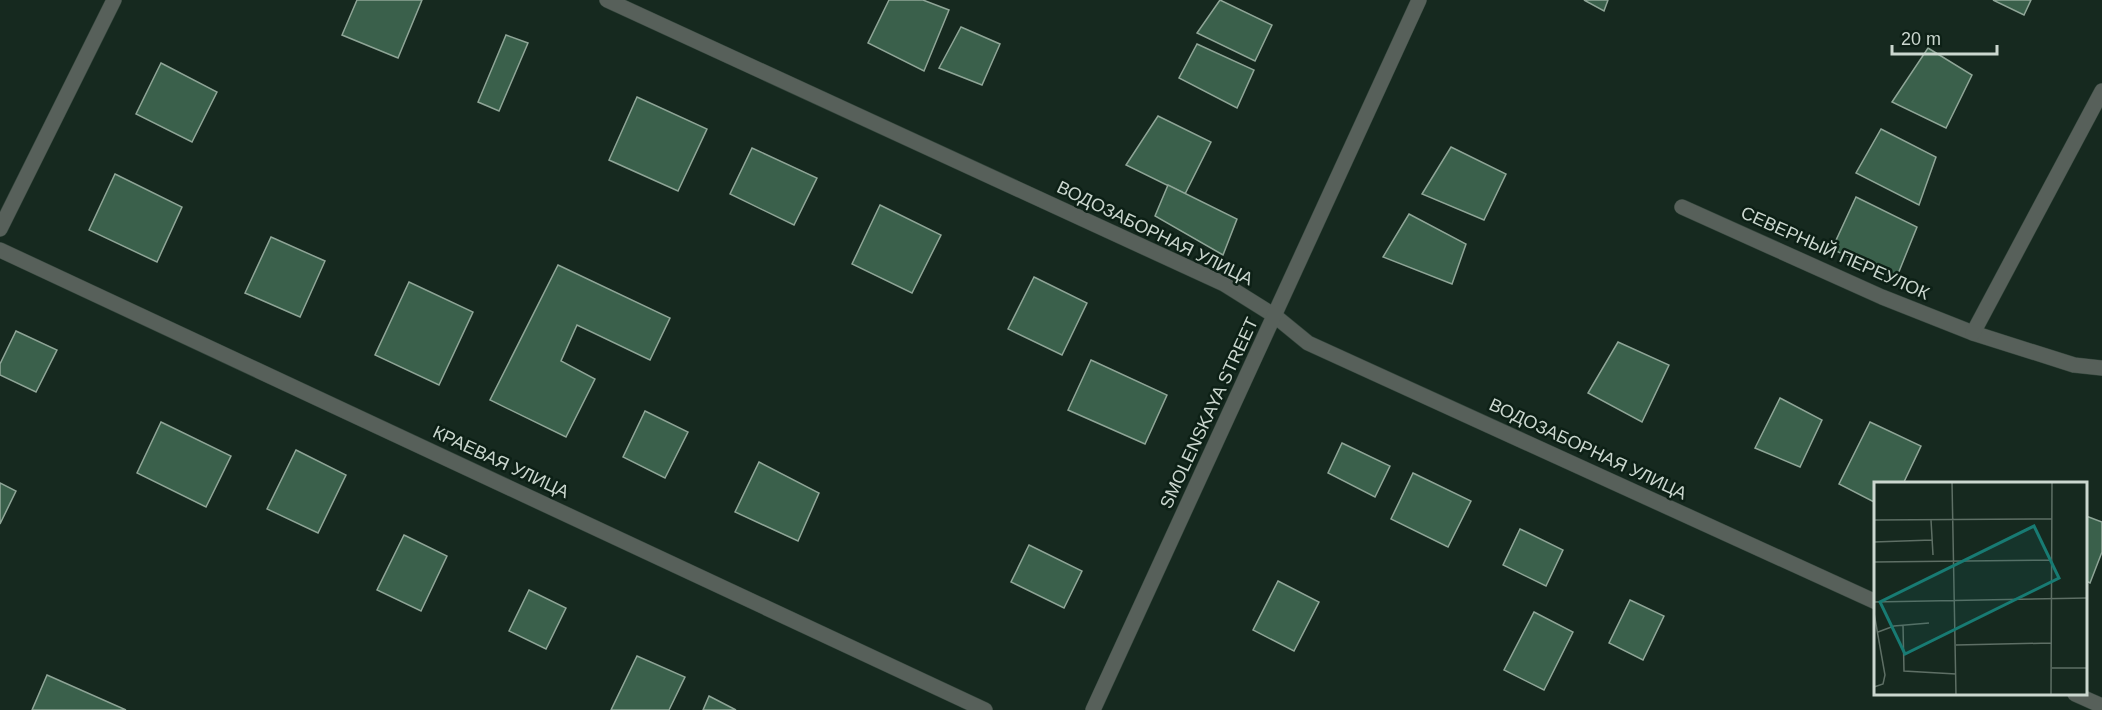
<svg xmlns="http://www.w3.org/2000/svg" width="2102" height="710" font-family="Helvetica,sans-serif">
  <rect width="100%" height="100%" fill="#16291f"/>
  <g fill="#3a604b" stroke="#8fa597" stroke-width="1.5">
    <path d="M 357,0 L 422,0 L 398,58 L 342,35 Z"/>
    <path d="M 889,0 L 923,0 L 949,10 L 924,71 L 868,43 Z"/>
    <path d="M 1220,0 L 1272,25 L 1255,61 L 1197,33 Z"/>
    <path d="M 1584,0 L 1608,0 L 1604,11 Z"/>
    <path d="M 1993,0 L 2031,0 L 2024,15 Z"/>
    <path d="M 961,27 L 1000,44 L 982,85 L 939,68 Z"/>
    <path d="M 506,35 L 528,43 L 499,111 L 478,102 Z"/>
    <path d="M 1197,44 L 1254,70 L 1237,108 L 1179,78 Z"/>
    <path d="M 1928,48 L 1972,75 L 1946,128 L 1892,102 Z"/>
    <path d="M 161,63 L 217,92 L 192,142 L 136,114 Z"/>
    <path d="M 637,97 L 707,129 L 678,191 L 609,160 Z"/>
    <path d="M 1158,116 L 1211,142 L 1185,194 L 1126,165 Z"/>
    <path d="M 1881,129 L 1936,157 L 1919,205 L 1856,173 Z"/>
    <path d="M 1451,147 L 1506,174 L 1484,220 L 1422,194 Z"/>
    <path d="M 752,148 L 817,178 L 794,225 L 730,194 Z"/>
    <path d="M 115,174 L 182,207 L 157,262 L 89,230 Z"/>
    <path d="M 1168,185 L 1237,219 L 1223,255 L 1155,216 Z"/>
    <path d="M 1856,197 L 1917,227 L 1896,279 L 1832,249 Z"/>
    <path d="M 880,205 L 941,235 L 912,293 L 852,264 Z"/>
    <path d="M 1409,214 L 1466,244 L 1452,284 L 1383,257 Z"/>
    <path d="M 271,237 L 325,261 L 300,317 L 245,293 Z"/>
    <path d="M 558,265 L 670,318 L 650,360 L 577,325 L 561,361 L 595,379 L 566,437 L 490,400 Z"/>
    <path d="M 1034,277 L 1087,303 L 1062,355 L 1008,329 Z"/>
    <path d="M 409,282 L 473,312 L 439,385 L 375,355 Z"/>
    <path d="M 16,331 L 57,350 L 36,392 L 0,375 L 0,364 Z"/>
    <path d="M 1618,342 L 1669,365 L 1642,422 L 1588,393 Z"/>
    <path d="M 1091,360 L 1167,395 L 1145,444 L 1068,410 Z"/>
    <path d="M 1780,398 L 1822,420 L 1800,467 L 1755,448 Z"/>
    <path d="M 645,411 L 688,432 L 665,478 L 623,457 Z"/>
    <path d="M 161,422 L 231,456 L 206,507 L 137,473 Z"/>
    <path d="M 1870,422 L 1921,446 L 1903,484 L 1876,484 L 1876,503 L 1839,484 Z"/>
    <path d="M 1342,443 L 1390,466 L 1375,497 L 1328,473 Z"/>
    <path d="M 296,450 L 346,475 L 318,533 L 267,509 Z"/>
    <path d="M 759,462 L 819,493 L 798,541 L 735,512 Z"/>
    <path d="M 1413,473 L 1471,501 L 1448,547 L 1391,519 Z"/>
    <path d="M 0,483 L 16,491 L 0,524 Z"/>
    <path d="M 2086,516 L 2102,522 L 2102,552 L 2090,583 L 2086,581 Z"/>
    <path d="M 1520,529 L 1563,550 L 1546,586 L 1503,565 Z"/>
    <path d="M 404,535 L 447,556 L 421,611 L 377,590 Z"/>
    <path d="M 1029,545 L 1082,571 L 1064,608 L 1011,582 Z"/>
    <path d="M 1278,581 L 1319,602 L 1294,651 L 1253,630 Z"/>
    <path d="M 529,590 L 566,608 L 546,649 L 509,631 Z"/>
    <path d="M 1630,600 L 1664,616 L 1643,660 L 1609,643 Z"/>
    <path d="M 1534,612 L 1573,632 L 1544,690 L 1504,670 Z"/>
    <path d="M 637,656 L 685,677 L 669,710 L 611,710 Z"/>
    <path d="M 47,675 L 126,710 L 32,710 Z"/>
    <path d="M 709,696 L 736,710 L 703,710 Z"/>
  </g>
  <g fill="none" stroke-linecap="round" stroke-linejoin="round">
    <defs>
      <g id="minor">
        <path d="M 607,0 L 1224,284 L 1275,316 L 1308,343 L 1876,602"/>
        <path d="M 1682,207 L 1882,297 L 1973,333 L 2074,365 L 2102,368"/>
        <path d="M 0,229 L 114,0"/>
        <path d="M 0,250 L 985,710"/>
        <path d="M 1973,333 L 2102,91"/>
        <path d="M 2075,694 L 2102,706"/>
        <path d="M 1093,710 L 1419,0"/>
      </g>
    </defs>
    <use href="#minor" stroke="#33453b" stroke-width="16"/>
    <use href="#minor" stroke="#57605a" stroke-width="15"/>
  </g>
  <g text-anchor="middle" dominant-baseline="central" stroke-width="5" stroke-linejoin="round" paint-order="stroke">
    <g font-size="18" fill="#cbd7cf" stroke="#0d2016">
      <text transform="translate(1155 233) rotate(26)">ВОДОЗАБОРНАЯ УЛИЦА</text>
      <text transform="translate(1835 253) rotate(24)">СЕВЕРНЫЙ ПЕРЕУЛОК</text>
      <text transform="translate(1209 413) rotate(-65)">SMOLENSKAYA STREET</text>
      <text transform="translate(1588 449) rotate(25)">ВОДОЗАБОРНАЯ УЛИЦА</text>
      <text transform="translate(501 462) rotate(25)">КРАЕВАЯ УЛИЦА</text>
    </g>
  </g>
  <g transform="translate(1874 482)">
    <rect width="213" height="213" fill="#16291f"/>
    <path fill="none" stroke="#5e6f65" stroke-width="1.5" d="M 78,0 L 82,213M 0,38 L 178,37M 57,38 L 59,73M 0,60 L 58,58M 0,80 L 177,78M 0,120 L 213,116M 0,131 L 11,193 L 9,202 L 0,205M 29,143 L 30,189 L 82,192M 4,150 L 20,144 L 55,141M 82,163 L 177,161M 178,186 L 213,186M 177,213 L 178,0"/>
    <path fill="#187b73" fill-opacity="0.15" stroke="#187b73" stroke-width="3" d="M 160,44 L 185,96 L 31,172 L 6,120 Z"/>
    <rect width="213" height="213" fill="none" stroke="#cbd7cf" stroke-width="3"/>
  </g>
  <path d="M1892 45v9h105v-9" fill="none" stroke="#cbd7cf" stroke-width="3"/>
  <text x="1901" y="45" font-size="18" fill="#cbd7cf" stroke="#0d2016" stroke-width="4.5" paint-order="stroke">20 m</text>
</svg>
